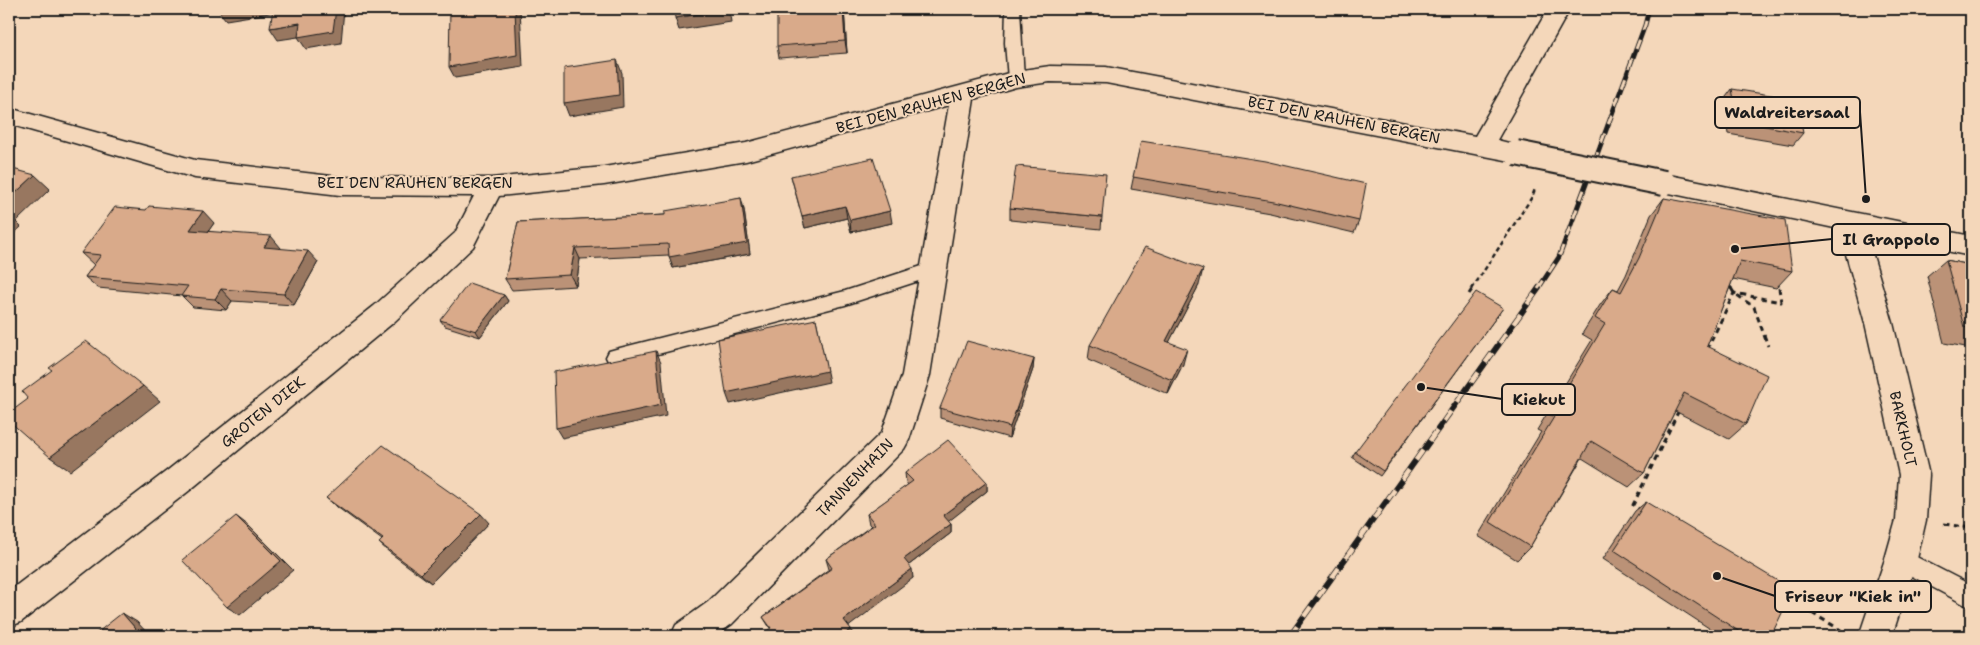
<svg xmlns="http://www.w3.org/2000/svg" width="1980" height="645" font-family="'Shantell Sans',sans-serif">
  <rect width="100%" height="100%" fill="#f4d7ba"/>
  <filter id="ink" filterUnits="userSpaceOnUse"><feTurbulence type="fractalNoise" baseFrequency=".02" numOctaves="2"/><feDisplacementMap in="SourceGraphic" scale="10" xChannelSelector="R" yChannelSelector="G"/><feConvolveMatrix kernelMatrix="1 2 1 2 8 2 1 2 1" color-interpolation-filters="sRGB"/></filter>
  <g filter="url(#ink)">
    <g fill="none" stroke-linecap="round" stroke-linejoin="round">
      <defs>
        <g id="lane">
          <path d="M 1006,9 L 1020,9 L 1024,79 L 1022,83 L 1016,84 L 1010,83 L 1008,79 L 1005,43 Z"/>
          <path d="M 934,262 L 940,264 L 943,269 L 940,274 L 845,305 L 616,365 L 609,363 L 606,357 L 609,351 L 616,349 L 845,291 Z"/>
          <path d="M 1901,549 L 1971,585 L 1971,608 L 1893,566 L 1890,559 L 1893,552 Z"/>
        </g>
        <g id="street">
          <path d="M 1548,9 L 1570,9 L 1497,140 L 1525,147 L 1528,153 L 1525,159 L 1516,162 L 1106,83 L 1050,82 L 1016,87 L 974,99 L 930,375 L 909,440 L 904,449 L 732,624 L 715,636 L 671,636 L 676,625 L 708,602 L 882,432 L 902,375 L 949,105 L 746,161 L 604,185 L 499,196 L 473,247 L 394,322 L 190,490 L 21,622 L 9,627 L 9,591 L 168,470 L 374,306 L 455,233 L 474,196 L 340,195 L 195,178 L 9,124 L 9,108 L 195,160 L 340,177 L 491,178 L 604,167 L 746,143 L 1016,71 L 1050,66 L 1106,67 L 1475,136 Z"/>
          <path d="M 1664,174 L 1971,236 L 1971,256 L 1867,235 L 1893,323 L 1929,475 L 1926,520 L 1917,559 L 1892,636 L 1859,636 L 1885,559 L 1896,520 L 1899,475 L 1865,323 L 1839,229 L 1655,190 L 1651,183 L 1655,176 Z"/>
        </g>
      </defs>
      <use href="#lane" stroke="#1c1c1c" stroke-width="3"/>
      <use href="#street" stroke="#1c1c1c" stroke-width="3"/>
      <g stroke="#1c1c1c" stroke-width="2.5" stroke-dasharray="4.5 3" stroke-linecap="butt">
        <path d="M 1778,282 L 1779,289"/>
        <path d="M 1729,285 L 1732,289"/>
        <path d="M 1472,289 L 1532,197 L 1535,189"/>
      </g>
      <g stroke="#1c1c1c" stroke-width="3" stroke-dasharray="5.5 4.5" stroke-linecap="butt">
        <path d="M 1731,288 L 1734,293 L 1754,307 L 1768,346"/>
        <path d="M 1469,294 L 1473,288"/>
        <path d="M 1707,350 L 1734,293 L 1781,302 L 1779,288"/>
        <path d="M 1642,511 L 1633,505 L 1679,410"/>
        <path d="M 1944,524 L 1971,528"/>
        <path d="M 1786,598 L 1841,630"/>
      </g>
      <use href="#lane" fill="#f4d7ba" fill-rule="evenodd"/>
      <use href="#street" fill="#f4d7ba" fill-rule="evenodd"/>
      <defs>
        <path id="rail-far1" d="M 1538,289 L 1559,257 L 1645,25 L 1649,9"/>
        <path id="rail" d="M 1290,636 L 1539,288"/>
      </defs>
      <use href="#rail-far1" stroke="#1c1c1c" stroke-width="5"/>
      <use href="#rail" stroke="#1c1c1c" stroke-width="6"/>
      <use href="#rail-far1" stroke="#f4d7ba" stroke-width="3" stroke-dasharray="10" stroke-linecap="butt"/>
      <use href="#rail" stroke="#f4d7ba" stroke-width="4.5" stroke-dasharray="12" stroke-linecap="butt"/>
      <defs>
        <path id="street-bridge" d="M 1516,153 L 1664,183"/>
      </defs>
      <use href="#street-bridge" stroke="#1c1c1c" stroke-width="28" stroke-linecap="butt"/>
      <use href="#street-bridge" stroke="#f4d7ba" stroke-width="24"/>
    </g>
    <g fill="#bb9277" stroke="#1c1c1c">
      <path d="M 844,9 L 847,53 L 779,58 L 777,46 Z"/>
      <path d="M 1732,89 L 1803,133 L 1793,145 L 1728,134 L 1723,101 Z"/>
      <path d="M 1141,141 L 1359,221 L 1354,233 L 1270,213 L 1131,189 Z"/>
      <path d="M 791,176 L 892,223 L 851,232 L 847,218 L 805,228 Z"/>
      <path d="M 741,198 L 744,210 L 750,254 L 673,268 L 669,255 L 580,259 L 576,286 L 512,290 L 505,279 L 518,222 L 665,215 Z"/>
      <path d="M 1664,198 L 1792,271 L 1776,288 L 1733,279 L 1707,346 L 1746,424 L 1729,439 L 1675,411 L 1644,473 L 1629,487 L 1582,458 L 1530,547 L 1517,560 L 1478,536 L 1541,432 L 1537,430 L 1592,340 L 1582,334 L 1600,305 L 1613,288 L 1618,290 L 1626,275 L 1651,215 Z"/>
      <path d="M 1010,208 L 1102,217 L 1101,229 L 1010,220 Z"/>
      <path d="M 214,223 L 208,231 L 281,248 L 280,249 L 318,262 L 294,305 L 232,301 L 226,310 L 193,307 L 182,296 L 98,288 L 85,277 L 94,265 L 81,253 Z"/>
      <path d="M 1946,260 L 1971,265 L 1971,348 L 1944,343 L 1927,276 Z"/>
      <path d="M 1199,285 L 1169,342 L 1183,364 L 1168,394 L 1088,360 L 1090,345 Z"/>
      <path d="M 504,295 L 508,301 L 480,337 L 445,326 L 440,320 Z"/>
      <path d="M 1503,308 L 1380,476 L 1352,457 L 1355,452 Z"/>
      <path d="M 1034,359 L 1033,369 L 1009,438 L 940,418 L 940,408 Z"/>
      <path d="M 905,473 L 987,482 L 987,491 L 948,521 L 951,524 L 951,533 L 909,565 L 913,578 L 770,628 L 763,617 L 829,569 L 826,559 L 871,526 L 869,524 L 867,514 L 908,485 L 906,482 Z"/>
      <path d="M 326,498 L 489,523 L 431,583 L 389,552 L 379,543 L 382,540 L 337,507 Z"/>
      <path d="M 1646,502 L 1771,636 L 1721,636 L 1603,559 L 1635,511 Z"/>
      <path d="M 1572,630 L 1582,636 L 1564,636 Z"/>
    </g>
    <g fill="#987761" stroke="#1c1c1c">
      <path d="M 217,9 L 281,9 L 282,11 L 226,20 Z"/>
      <path d="M 336,9 L 344,9 L 341,43 L 306,49 L 298,37 L 278,40 L 270,28 L 300,23 Z"/>
      <path d="M 515,9 L 520,9 L 523,67 L 455,78 L 449,67 Z"/>
      <path d="M 729,9 L 731,22 L 679,30 L 675,18 Z"/>
      <path d="M 843,9 L 844,9 L 847,53 L 845,41 Z"/>
      <path d="M 617,60 L 622,73 L 623,107 L 569,116 L 564,103 Z"/>
      <path d="M 35,175 L 50,189 L 16,222 L 21,227 L 9,238 L 9,199 Z"/>
      <path d="M 741,198 L 744,210 L 750,254 L 673,268 L 669,257 Z"/>
      <path d="M 845,206 L 847,218 L 805,228 L 802,216 Z"/>
      <path d="M 203,211 L 214,223 L 201,242 L 190,230 Z"/>
      <path d="M 890,211 L 892,223 L 851,232 L 850,220 Z"/>
      <path d="M 271,236 L 281,248 L 274,259 L 264,247 Z"/>
      <path d="M 575,248 L 580,259 L 576,286 L 570,275 Z"/>
      <path d="M 308,251 L 318,262 L 294,305 L 284,294 Z"/>
      <path d="M 1203,269 L 1199,285 L 1162,356 L 1166,341 Z"/>
      <path d="M 221,289 L 232,301 L 226,310 L 215,299 Z"/>
      <path d="M 504,295 L 508,301 L 480,337 L 476,331 Z"/>
      <path d="M 816,319 L 829,382 L 730,404 L 726,393 Z"/>
      <path d="M 1187,349 L 1183,364 L 1168,394 L 1172,380 Z"/>
      <path d="M 656,351 L 661,362 L 666,416 L 562,438 L 556,428 Z"/>
      <path d="M 1034,359 L 1033,369 L 1009,438 L 1010,427 Z"/>
      <path d="M 143,386 L 160,401 L 70,471 L 50,457 Z"/>
      <path d="M 987,482 L 987,491 L 944,525 L 943,515 Z"/>
      <path d="M 481,514 L 489,523 L 431,583 L 421,574 Z"/>
      <path d="M 236,516 L 249,526 L 293,570 L 240,615 L 227,607 Z"/>
      <path d="M 951,524 L 951,533 L 905,568 L 904,559 Z"/>
      <path d="M 912,569 L 913,578 L 847,628 L 844,620 Z"/>
      <path d="M 122,613 L 137,622 L 150,636 L 142,636 Z"/>
      <path d="M 851,629 L 853,636 L 842,636 Z"/>
    </g>
    <g fill="#d9aa8a" stroke="#1c1c1c">
      <path d="M 273,9 L 336,9 L 333,31 L 298,37 L 300,23 L 270,28 Z"/>
      <path d="M 450,9 L 515,9 L 517,55 L 449,67 Z"/>
      <path d="M 674,9 L 728,9 L 675,18 Z"/>
      <path d="M 777,9 L 843,9 L 845,41 L 777,46 Z"/>
      <path d="M 617,60 L 619,95 L 564,103 L 564,68 Z"/>
      <path d="M 1732,89 L 1796,99 L 1803,133 L 1738,121 Z"/>
      <path d="M 1141,141 L 1265,161 L 1366,184 L 1359,221 L 1273,201 L 1133,177 Z"/>
      <path d="M 873,158 L 890,211 L 850,220 L 845,206 L 802,216 L 791,176 Z"/>
      <path d="M 1016,166 L 1106,174 L 1102,217 L 1010,208 Z"/>
      <path d="M 9,168 L 35,175 L 9,199 Z"/>
      <path d="M 741,198 L 747,243 L 669,257 L 668,244 L 575,248 L 570,275 L 505,279 L 518,222 L 665,215 L 665,211 Z"/>
      <path d="M 1664,198 L 1785,220 L 1792,271 L 1740,261 L 1707,346 L 1767,375 L 1746,424 L 1684,393 L 1644,473 L 1591,441 L 1530,547 L 1490,522 L 1554,417 L 1550,415 L 1605,324 L 1595,318 L 1613,288 L 1621,292 L 1639,258 Z"/>
      <path d="M 149,206 L 203,211 L 190,230 L 271,236 L 264,247 L 308,251 L 284,294 L 221,289 L 215,299 L 181,296 L 188,286 L 85,277 L 101,255 L 81,253 L 115,207 L 146,210 Z"/>
      <path d="M 1145,247 L 1203,269 L 1166,341 L 1187,349 L 1172,380 L 1090,345 Z"/>
      <path d="M 1946,260 L 1971,265 L 1971,329 L 1964,327 Z"/>
      <path d="M 469,283 L 504,295 L 476,331 L 440,320 Z"/>
      <path d="M 1476,292 L 1503,308 L 1383,471 L 1355,452 Z"/>
      <path d="M 816,319 L 827,371 L 726,393 L 718,339 Z"/>
      <path d="M 86,341 L 143,386 L 50,457 L 9,421 L 9,413 L 28,399 L 22,392 L 52,370 L 49,368 Z"/>
      <path d="M 967,341 L 1034,359 L 1010,427 L 940,408 Z"/>
      <path d="M 656,351 L 661,405 L 556,428 L 554,372 Z"/>
      <path d="M 948,440 L 987,482 L 943,515 L 951,524 L 904,559 L 912,569 L 844,620 L 851,629 L 842,636 L 759,636 L 771,628 L 763,617 L 832,568 L 826,559 L 875,524 L 867,514 L 913,481 L 905,473 Z"/>
      <path d="M 383,445 L 481,514 L 421,574 L 379,543 L 383,539 L 326,498 Z"/>
      <path d="M 1646,502 L 1793,590 L 1771,636 L 1746,636 L 1614,550 Z"/>
      <path d="M 236,516 L 281,561 L 227,607 L 182,560 Z"/>
      <path d="M 122,613 L 142,636 L 93,636 Z"/>
      <path d="M 1572,630 L 1582,636 L 1569,636 Z"/>
    </g>
  </g>
  <g text-anchor="middle" dominant-baseline="central" stroke-width="4" stroke-linejoin="round" paint-order="stroke">
    <g font-size="15" fill="#1c1c1c" stroke="#f4d7ba">
      <text transform="translate(931 103) rotate(-15)">BEI DEN RAUHEN BERGEN</text>
      <text transform="translate(1344 120) rotate(11)">BEI DEN RAUHEN BERGEN</text>
      <text x="415" y="183">BEI DEN RAUHEN BERGEN</text>
      <text transform="translate(263 412) rotate(-39)">GROTEN DIEK</text>
      <text transform="translate(1903 429) rotate(77)">BARKHOLT</text>
      <text transform="translate(855 478) rotate(-46)">TANNENHAIN</text>
    </g>
  </g>
  <path fill="none" stroke="#1c1c1c" stroke-width="2" d="M1866 199L1860 112M1735 249L1832 239M1421 387L1502 399M1717 576L1775 596"/>
  <g fill="#1c1c1c" stroke="#f4d7ba" stroke-width="2">
    <circle cx="1866" cy="199" r="5"/>
    <circle cx="1735" cy="249" r="5"/>
    <circle cx="1421" cy="387" r="5"/>
    <circle cx="1717" cy="576" r="5"/>
  </g>
  <g fill="#f4d7ba" stroke="#1c1c1c" stroke-width="2">
    <rect x="1715" y="97" width="145" height="31" rx="5"/>
    <rect x="1832" y="224" width="118" height="31" rx="5"/>
    <rect x="1502" y="384" width="73" height="31" rx="5"/>
    <rect x="1775" y="581" width="156" height="31" rx="5"/>
  </g>
  <g font-size="16" text-anchor="middle" font-weight="bold" fill="#1c1c1c">
    <text x="1787" y="118">Waldreitersaal</text>
    <text x="1891" y="245">Il Grappolo</text>
    <text x="1539" y="405">Kiekut</text>
    <text x="1853" y="602">Friseur "Kiek in"</text>
  </g>
  <rect width="1980" height="645" fill="none" stroke="#f4d7ba" stroke-width="30"/>
  <rect x="15" y="15" width="1950" height="615" fill="none" stroke="#1c1c1c" stroke-width="2" filter="url(#ink)"/>
</svg>
